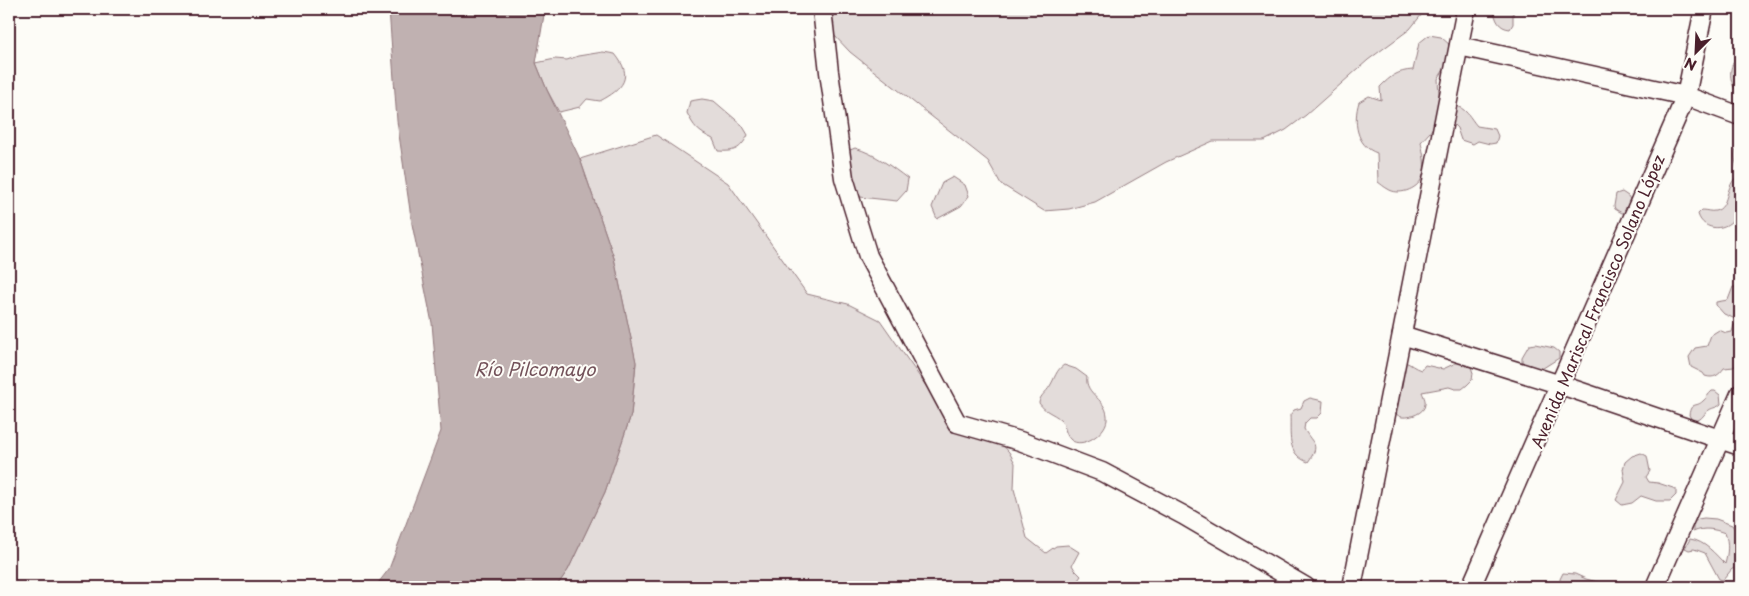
<svg xmlns="http://www.w3.org/2000/svg" width="1749" height="596" font-family="'Playpen Sans',sans-serif">
  <rect width="100%" height="100%" fill="#fdfcf7"/>
  <filter id="ink" filterUnits="userSpaceOnUse"><feTurbulence type="fractalNoise" baseFrequency=".02" numOctaves="2"/><feDisplacementMap in="SourceGraphic" scale="10" xChannelSelector="R" yChannelSelector="G"/><feConvolveMatrix kernelMatrix="1 2 1 2 8 2 1 2 1" color-interpolation-filters="sRGB"/></filter>
  <g filter="url(#ink)">
    <g fill="#e3dcda" stroke="#967e82">
      <path d="M 821,9 L 1426,9 L 1410,29 L 1368,60 L 1306,115 L 1286,130 L 1264,141 L 1213,141 L 1166,162 L 1095,202 L 1069,209 L 1044,211 L 1001,184 L 988,161 L 850,52 L 833,34 Z"/>
      <path d="M 1494,9 L 1513,9 L 1513,24 L 1510,29 C 1499,28 1495,20 1494,9 Z"/>
      <path d="M 1429,35 L 1441,37 L 1451,46 L 1451,58 L 1438,79 L 1440,109 L 1436,122 L 1430,132 L 1421,142 C 1423,153 1427,167 1422,178 C 1417,190 1398,196 1388,189 C 1384,187 1381,184 1378,182 L 1377,153 C 1356,146 1353,121 1359,102 L 1369,96 L 1381,100 L 1380,87 C 1391,76 1397,71 1413,70 L 1419,43 Z"/>
      <path d="M 603,52 L 615,54 C 634,77 623,89 600,101 L 587,99 L 580,107 L 559,112 L 547,90 L 536,63 L 555,59 L 567,60 L 578,56 Z"/>
      <path d="M 1740,55 L 1740,94 C 1728,85 1727,64 1740,55 Z"/>
      <path d="M 702,99 L 714,101 L 742,125 L 748,135 C 740,150 734,152 718,151 L 713,139 C 698,132 694,127 687,113 L 690,101 Z"/>
      <path d="M 1454,106 C 1466,107 1470,118 1477,126 L 1495,129 L 1498,136 L 1496,143 L 1490,144 L 1478,141 L 1473,144 L 1461,140 L 1457,128 L 1452,123 Z"/>
      <path d="M 656,135 L 728,183 L 807,294 L 848,304 L 880,320 L 947,416 L 1001,443 L 1009,452 L 1015,463 L 1014,489 L 1027,538 L 1046,553 L 1056,546 L 1068,545 L 1079,552 L 1072,565 L 1075,570 L 1081,576 L 1073,587 L 556,587 L 568,570 L 605,492 L 631,415 L 636,363 L 614,258 L 580,159 Z"/>
      <path d="M 1740,143 L 1740,216 L 1736,215 C 1728,232 1703,232 1698,214 L 1702,210 C 1706,210 1711,212 1715,211 C 1730,208 1724,185 1739,175 C 1737,162 1730,155 1740,143 Z"/>
      <path d="M 855,148 C 875,154 891,166 908,179 L 906,191 L 897,201 L 860,197 L 848,200 L 843,153 Z"/>
      <path d="M 953,177 L 965,185 L 969,196 L 961,206 L 937,219 L 932,207 L 942,183 Z"/>
      <path d="M 1622,192 L 1628,196 L 1631,201 L 1627,213 L 1622,213 L 1615,209 L 1614,206 L 1616,194 Z"/>
      <path d="M 1733,287 L 1740,287 L 1740,321 L 1724,314 L 1716,305 L 1716,302 L 1728,300 Z"/>
      <path d="M 1740,322 C 1740,336 1742,357 1734,367 L 1724,368 C 1719,375 1714,379 1705,376 L 1703,373 L 1691,367 L 1689,357 L 1695,348 L 1707,346 L 1711,335 L 1719,330 L 1726,333 L 1732,332 L 1734,325 Z"/>
      <path d="M 1535,344 L 1554,348 L 1559,352 L 1559,358 L 1540,370 L 1527,367 L 1522,363 L 1522,357 L 1529,345 Z"/>
      <path d="M 1460,361 L 1466,363 L 1471,367 L 1473,373 L 1472,380 L 1467,385 L 1462,389 L 1455,389 L 1449,387 L 1422,392 C 1423,395 1426,400 1425,404 C 1425,413 1410,418 1402,417 C 1397,416 1393,411 1389,407 L 1405,362 C 1411,364 1414,368 1421,370 L 1425,365 L 1443,369 Z"/>
      <path d="M 1064,365 L 1076,369 L 1087,377 C 1084,395 1109,399 1107,420 C 1105,434 1082,449 1071,440 C 1064,434 1066,424 1060,419 C 1053,413 1045,412 1039,403 C 1040,395 1046,393 1050,386 C 1055,378 1056,370 1064,365 Z"/>
      <path d="M 1712,391 L 1715,391 L 1720,395 L 1721,404 C 1717,408 1714,407 1709,410 C 1702,415 1702,422 1692,420 L 1689,415 C 1691,401 1696,408 1703,401 C 1707,398 1708,394 1712,391 Z"/>
      <path d="M 1310,398 L 1323,401 L 1322,413 L 1317,418 L 1310,418 L 1305,423 L 1304,429 C 1313,445 1321,444 1308,462 C 1286,454 1291,434 1290,415 L 1294,410 L 1301,408 L 1304,401 Z"/>
      <path d="M 1641,453 L 1647,456 L 1650,471 L 1646,477 L 1649,482 L 1658,483 L 1676,489 L 1676,495 L 1670,501 L 1656,501 L 1641,496 L 1632,503 L 1622,505 L 1616,500 L 1625,482 L 1623,469 L 1625,462 L 1632,456 Z"/>
      <path d="M 1704,518 L 1716,519 L 1732,525 L 1740,537 L 1740,565 L 1738,568 L 1732,569 L 1723,580 L 1719,579 L 1705,553 L 1694,549 L 1689,550 L 1685,548 L 1690,539 C 1705,541 1715,554 1725,564 C 1728,553 1729,543 1725,533 C 1714,529 1704,527 1693,532 L 1693,523 L 1698,519 Z"/>
      <path d="M 1563,573 L 1575,574 L 1586,579 L 1605,584 L 1606,587 L 1561,587 L 1560,579 Z"/>
    </g>
    <path fill="#c0b1b1" stroke="#91777b" d="M 389,9 L 545,9 L 536,63 L 547,90 L 580,159 L 614,258 L 636,362 L 631,415 L 605,492 L 568,570 L 556,587 L 375,587 L 389,569 L 441,431 L 432,323 L 412,224 L 397,121 Z"/>
    <g fill="none" stroke-linecap="round" stroke-linejoin="round">
      <defs>
        <g id="street">
          <path d="M 822,9 L 829,72 L 844,178 L 868,256 L 957,423 L 1020,441 L 1102,472 L 1183,515 L 1306,587"/>
          <path d="M 1459,46 L 1686,96 L 1740,116"/>
          <path d="M 1402,335 L 1561,385 L 1740,446"/>
          <path d="M 1352,587 L 1466,9"/>
          <path d="M 1471,587 L 1686,96 L 1704,9"/>
          <path d="M 1655,587 L 1740,394"/>
        </g>
      </defs>
      <use href="#street" stroke="#4a1f2b" stroke-width="21"/>
      <use href="#street" stroke="#fdfcf7" stroke-width="18"/>
    </g>
  </g>
  <g text-anchor="middle" dominant-baseline="central" stroke-width="4" stroke-linejoin="round" paint-order="stroke">
    <g font-size="16" fill="#4a1f2b" stroke="#fdfcf7">
      <text transform="translate(1597 301) rotate(-67)">Avenida Mariscal Francisco Solano López</text>
    </g>
    <g font-size="18" font-style="italic" fill="#73525a" stroke="#fdfcf7">
      <text x="535" y="368">Río Pilcomayo</text>
    </g>
  </g>
  <rect width="1749" height="596" fill="none" stroke="#fdfcf7" stroke-width="30"/>
  <rect x="15" y="15" width="1719" height="566" fill="none" stroke="#4a1f2b" stroke-width="2" filter="url(#ink)"/>
  <g transform="translate(1696 52) rotate(204)" stroke="#fdfcf7" stroke-width="4" paint-order="stroke">
  <path d="M0-4L9 19L0 12L-9 19Z" fill="#4a1f2b"/>
  <text y="-8" font-size="14" font-weight="bold" text-anchor="middle" fill="#4a1f2b">N</text>
  </g>
</svg>
